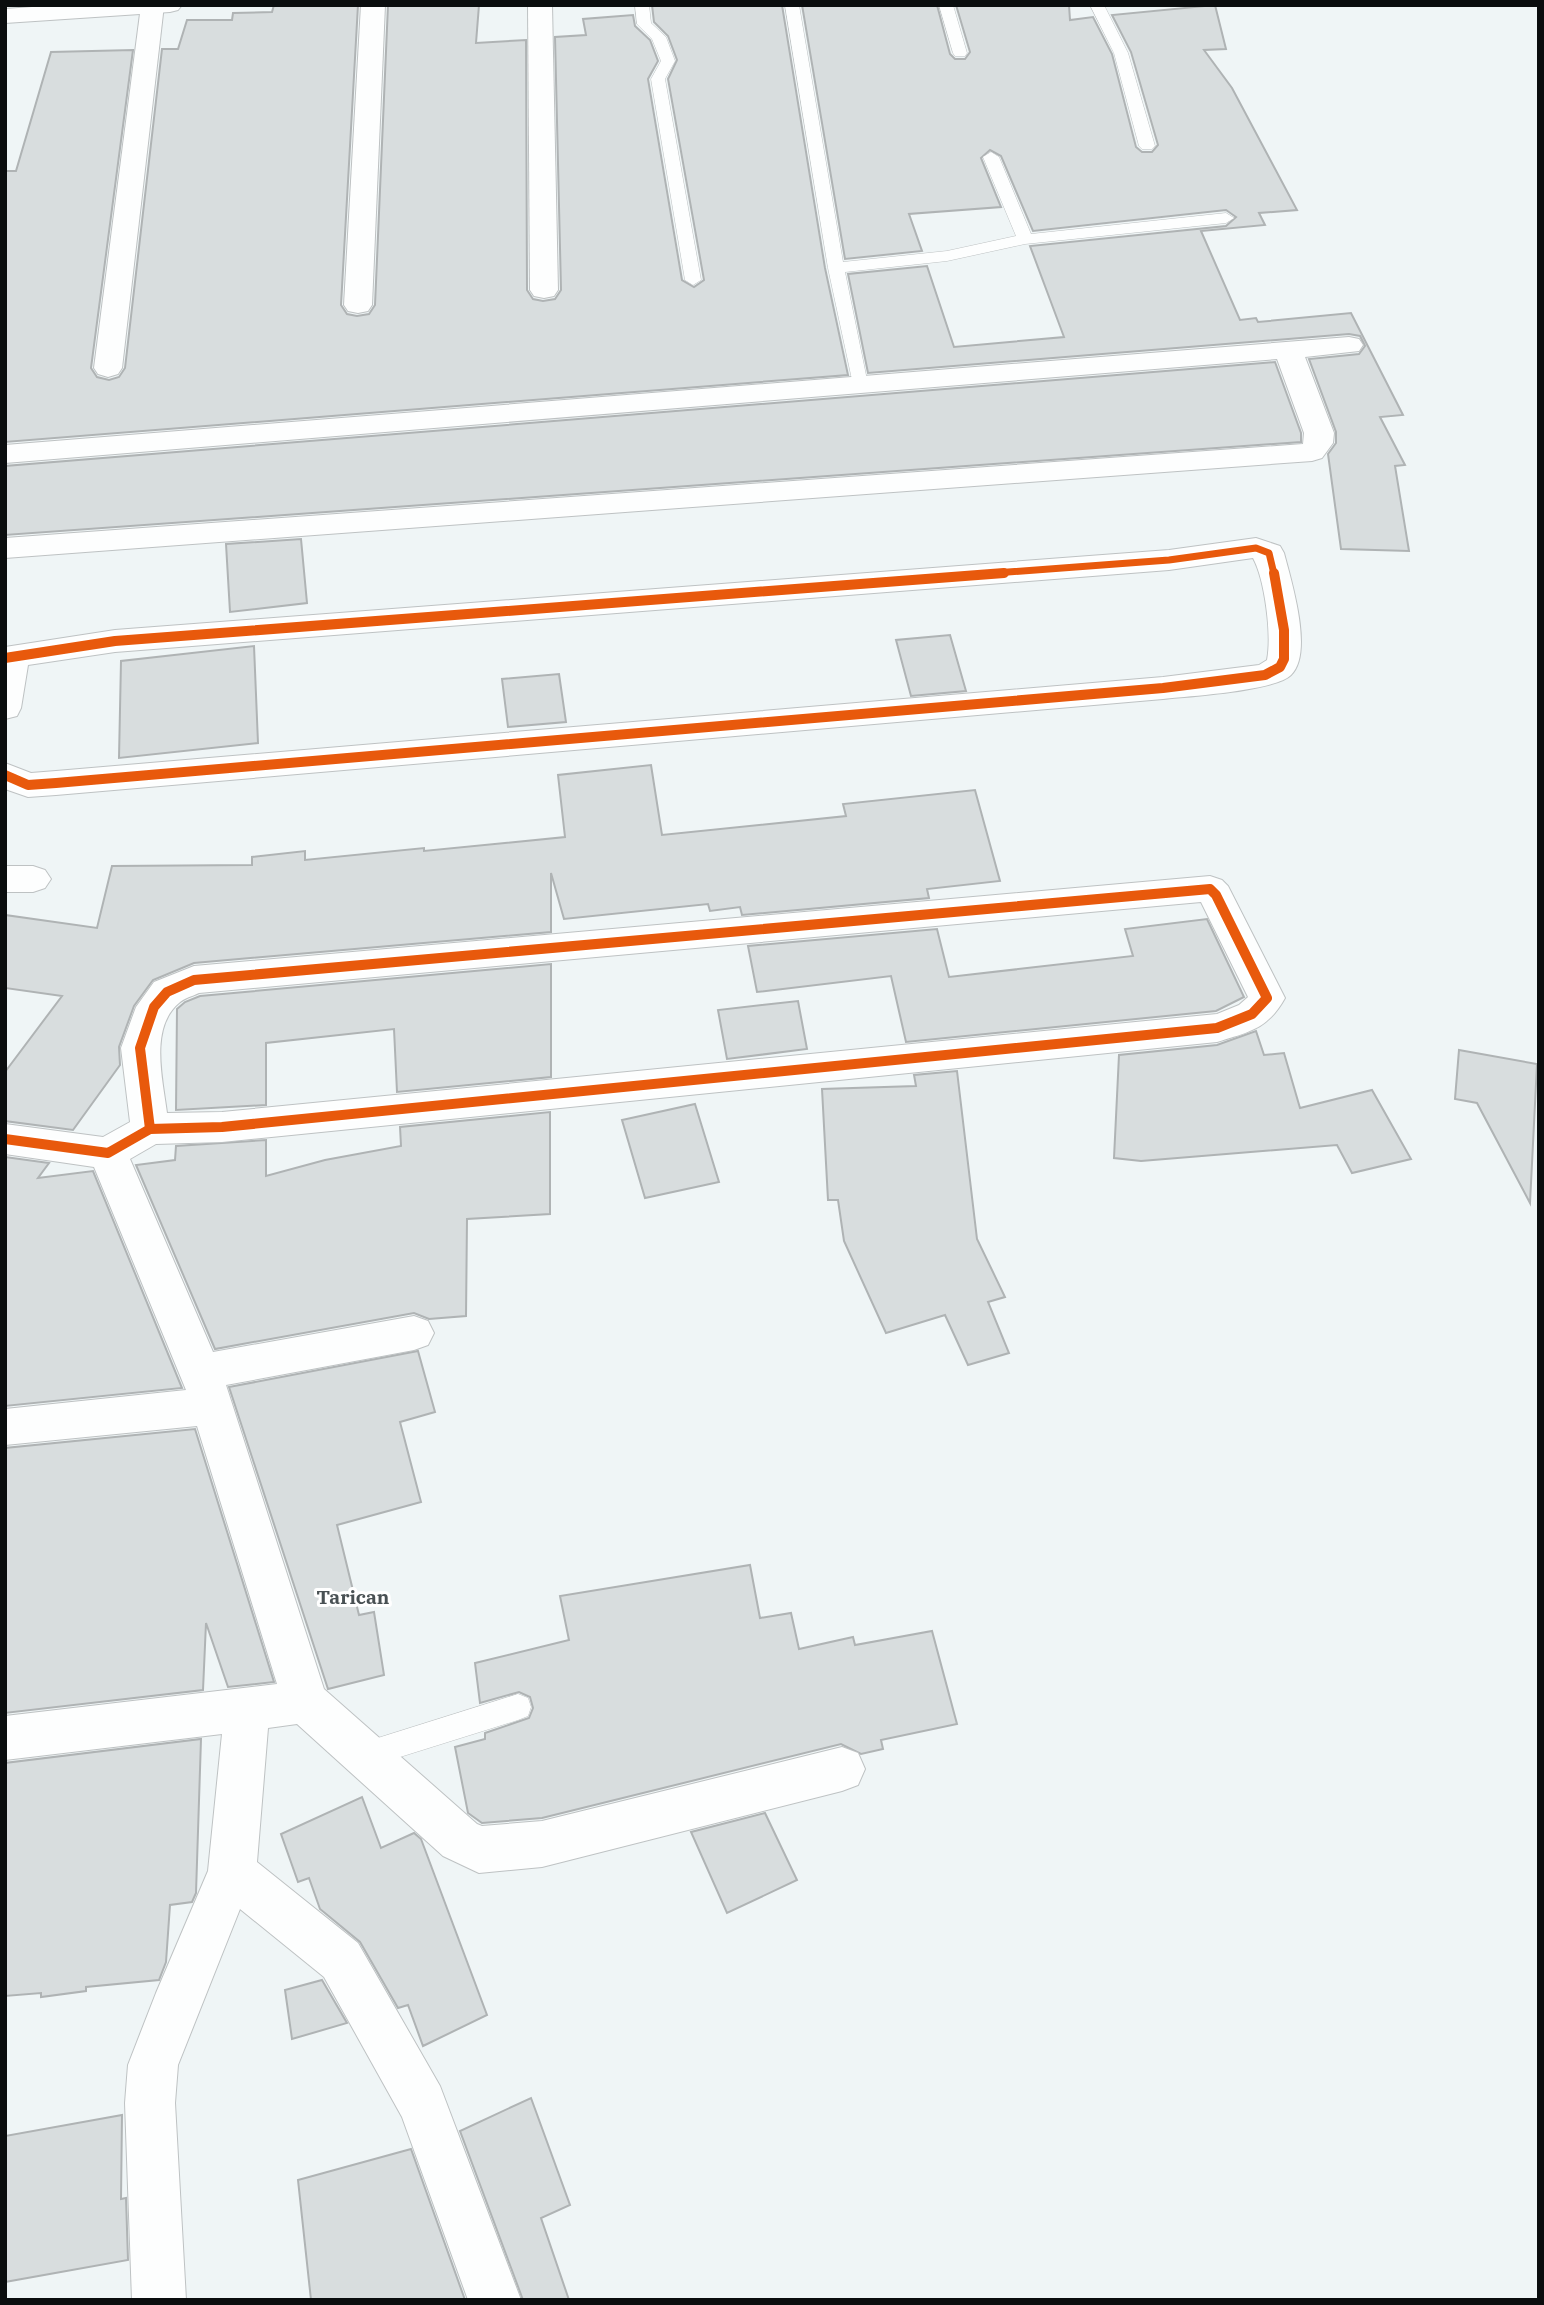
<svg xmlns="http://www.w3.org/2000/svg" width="1544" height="2305" font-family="'IBM Plex Serif',serif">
  <rect width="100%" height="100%" fill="#eff5f6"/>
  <g fill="#d8ddde" stroke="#afb3b4" stroke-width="2">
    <path d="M 274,5 L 358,5 L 341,305 L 347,314 L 357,316 L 369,314 L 375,305 L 388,5 L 479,5 L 476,43 L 526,40 L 527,290 L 533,299 L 543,301 L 555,299 L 561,290 L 555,37 L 586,35 L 583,19 L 633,15 L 635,26 L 650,40 L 658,61 L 648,79 L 682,280 L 694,287 L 704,280 L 668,79 L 677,60 L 668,36 L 654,22 L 652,5 L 782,5 L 825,268 L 848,375 L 5,442 L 5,171 L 16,171 L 51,52 L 133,50 L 91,368 L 97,377 L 109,380 L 119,377 L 125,368 L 162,49 L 178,49 L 187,20 L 232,20 L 233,13 L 272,12 Z"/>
    <path d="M 802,5 L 937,5 L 950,54 L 955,59 L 965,59 L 970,52 L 956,5 L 1069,5 L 1070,20 L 1093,17 L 1112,54 L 1136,147 L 1142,152 L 1152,152 L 1158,145 L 1131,52 L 1112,15 L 1215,5 L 1226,49 L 1204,50 L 1232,88 L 1297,210 L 1259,213 L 1265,225 L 1201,231 L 1240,320 L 1256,318 L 1258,322 L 1351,313 L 1403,415 L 1380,417 L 1405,465 L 1395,466 L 1409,551 L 1341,549 L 1328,454 L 1336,443 L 1336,432 L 1309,359 L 1359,354 L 1365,346 L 1360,336 L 1349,334 L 868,373 L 848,274 L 927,266 L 954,347 L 1064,337 L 1030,246 L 1226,226 L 1236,217 L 1226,210 L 1033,231 L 1001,156 L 990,150 L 981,158 L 1001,207 L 909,214 L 922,251 L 845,259 Z"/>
    <path d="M 1275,362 L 1301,433 L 1301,442 L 5,535 L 5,466 Z"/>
    <path d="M 301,539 L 307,603 L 230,612 L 226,544 Z"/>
    <path d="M 950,635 L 966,691 L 911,696 L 896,640 Z"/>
    <path d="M 254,646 L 258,743 L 119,758 L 121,661 Z"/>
    <path d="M 559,674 L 566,722 L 508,727 L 502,679 Z"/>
    <path d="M 651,765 L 662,835 L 846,816 L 843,804 L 975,790 L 1000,881 L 927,889 L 929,898 L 742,915 L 740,907 L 710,911 L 708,904 L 564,919 L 551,873 L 551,932 L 194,963 L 153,980 L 134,1006 L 119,1047 L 120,1065 L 73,1130 L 5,1121 L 5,1072 L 62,996 L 5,988 L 5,915 L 97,928 L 112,866 L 252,865 L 252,857 L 305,851 L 305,860 L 424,848 L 424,851 L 565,837 L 558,775 Z"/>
    <path d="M 1207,919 L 1244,997 L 1216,1011 L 906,1042 L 891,976 L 757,992 L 748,946 L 937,929 L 949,977 L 1133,956 L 1125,929 Z"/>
    <path d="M 551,964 L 551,1077 L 397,1092 L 394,1029 L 266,1043 L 266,1105 L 176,1110 L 177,1009 L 185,1002 L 200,996 Z"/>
    <path d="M 798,1001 L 807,1049 L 727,1059 L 718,1010 Z"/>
    <path d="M 1256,1031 L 1264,1055 L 1284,1053 L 1300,1108 L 1372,1090 L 1411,1159 L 1352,1173 L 1337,1145 L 1141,1161 L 1114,1158 L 1119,1055 L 1217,1045 Z"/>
    <path d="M 1459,1050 L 1537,1064 L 1530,1203 L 1477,1103 L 1455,1099 Z"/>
    <path d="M 957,1071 L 977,1239 L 1005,1297 L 988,1302 L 1009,1353 L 968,1365 L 945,1315 L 886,1333 L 844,1241 L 838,1200 L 828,1200 L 822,1089 L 916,1086 L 914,1075 Z"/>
    <path d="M 695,1104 L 719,1182 L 645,1198 L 622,1120 Z"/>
    <path d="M 550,1112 L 550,1214 L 467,1219 L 466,1316 L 429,1319 L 414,1313 L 215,1349 L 136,1165 L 175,1160 L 176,1146 L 266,1140 L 266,1176 L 325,1160 L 401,1146 L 400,1127 Z"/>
    <path d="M 5,1157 L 49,1163 L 38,1178 L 93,1171 L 182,1388 L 5,1406 Z"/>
    <path d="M 418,1351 L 435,1412 L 400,1422 L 421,1502 L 337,1525 L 359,1615 L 374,1612 L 384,1675 L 328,1689 L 229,1387 Z"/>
    <path d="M 195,1429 L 274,1682 L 228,1687 L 206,1623 L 203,1690 L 5,1713 L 5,1448 Z"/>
    <path d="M 750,1565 L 760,1618 L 791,1613 L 799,1649 L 853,1637 L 855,1645 L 932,1631 L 957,1724 L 881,1740 L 883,1749 L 861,1754 L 841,1744 L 542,1818 L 482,1823 L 468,1813 L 455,1747 L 485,1739 L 485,1733 L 529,1718 L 533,1708 L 530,1697 L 519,1692 L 480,1703 L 475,1663 L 569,1640 L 560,1596 Z"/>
    <path d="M 201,1739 L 196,1893 L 192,1902 L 170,1905 L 166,1962 L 159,1980 L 86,1987 L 86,1991 L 41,1997 L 41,1993 L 5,1996 L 5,1763 Z"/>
    <path d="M 362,1797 L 381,1848 L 414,1833 L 421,1839 L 487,2015 L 423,2046 L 408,2005 L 398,2008 L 360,1942 L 320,1909 L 309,1878 L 298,1882 L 281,1834 Z"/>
    <path d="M 765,1813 L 797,1880 L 727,1913 L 691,1832 Z"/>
    <path d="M 322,1980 L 347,2023 L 292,2039 L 285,1990 Z"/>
    <path d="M 531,2098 L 570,2205 L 541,2218 L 569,2300 L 523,2300 L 460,2131 Z"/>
    <path d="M 122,2115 L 121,2199 L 126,2198 L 128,2260 L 5,2282 L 5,2136 Z"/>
    <path d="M 411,2149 L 465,2300 L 311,2300 L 298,2180 Z"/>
  </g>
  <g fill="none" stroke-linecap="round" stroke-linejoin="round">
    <defs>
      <g id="lane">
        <path d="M 635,5 L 649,5 L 651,23 L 666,37 L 675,61 L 665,79 L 701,280 L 693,285 L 685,280 L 651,79 L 661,61 L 652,39 L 637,24 Z"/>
        <path d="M 785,5 L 799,5 L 843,262 L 947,251 L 1016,236 L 983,157 L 991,152 L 999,157 L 1031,234 L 1226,213 L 1234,218 L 1226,223 L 1025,244 L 947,261 L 845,272 L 868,385 L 860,390 L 854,389 L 828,268 Z"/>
        <path d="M 939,5 L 953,5 L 967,53 L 965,56 L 955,56 L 953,53 Z"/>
        <path d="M 1090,5 L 1104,5 L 1128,53 L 1155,146 L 1152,149 L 1142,149 L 1139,146 L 1114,53 Z"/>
        <path d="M 518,1694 L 528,1698 L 531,1707 L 528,1716 L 518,1720 L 365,1768 L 355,1764 L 351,1755 L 355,1746 L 365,1742 Z"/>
      </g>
      <g id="street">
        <path d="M 164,5 L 122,368 L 118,374 L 108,377 L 98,374 L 94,368 L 141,6 Z"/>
        <path d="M 361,5 L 385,5 L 372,305 L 368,311 L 358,313 L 348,311 L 344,305 Z"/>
        <path d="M 528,5 L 552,5 L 558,290 L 554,296 L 544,298 L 534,296 L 530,290 Z"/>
        <path d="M 1349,337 L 1359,339 L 1363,345 L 1359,351 L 1305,357 L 1334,433 L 1333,443 L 1322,458 L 1312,461 L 5,558 L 5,538 L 1303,444 L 1304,433 L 1277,359 L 5,463 L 5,445 Z"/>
        <path d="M 1256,538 L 1280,546 L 1284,553 C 1291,580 1314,653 1291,675 C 1275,691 1189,696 1163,699 L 56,795 L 28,797 L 5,789 L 5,763 L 31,773 L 56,771 L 1163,677 L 1259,665 L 1267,660 C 1272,635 1265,580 1253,558 L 1169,570 L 115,652 L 28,665 L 21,708 L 17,716 L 5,719 L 5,647 L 115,630 L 1169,550 Z"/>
        <path d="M 5,866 L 33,866 L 45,870 L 51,879 L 45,888 L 33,892 L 5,892 Z"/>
        <path d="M 1210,876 L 1222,880 L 1228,886 L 1285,998 C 1268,1029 1249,1032 1217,1042 L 222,1142 L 156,1144 L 130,1159 L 213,1352 L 414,1316 L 428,1321 L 434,1333 L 428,1345 L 414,1350 L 226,1385 L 324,1689 L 477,1824 L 482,1826 L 542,1821 L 842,1747 L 858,1753 L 865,1769 L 858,1785 L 842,1791 L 542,1867 L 479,1873 L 443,1856 L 297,1724 L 268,1728 L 257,1862 L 358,1943 L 440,2086 L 521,2300 L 468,2300 L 402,2117 L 324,1977 L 240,1909 L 178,2065 L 175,2103 L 186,2300 L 132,2300 L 125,2103 L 128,2065 L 156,1993 L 208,1871 L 222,1734 L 5,1760 L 5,1716 L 277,1684 L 197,1426 L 5,1445 L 5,1409 L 186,1390 L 94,1167 L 5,1154 L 5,1124 L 103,1137 L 130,1122 L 121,1048 L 136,1007 L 154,982 L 194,966 ZM 1201,902 L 1248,997 L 1239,1005 L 1217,1014 L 222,1112 L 167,1113 C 163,1081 149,1028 179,1003 C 184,998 193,996 199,993 Z"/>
      </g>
      <path id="primary" d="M 59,5 L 182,5 L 178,10 L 170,12 L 5,23 L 5,9 Z"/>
    </defs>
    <use href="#lane" stroke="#bec2c3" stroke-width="1"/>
    <use href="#street" stroke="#bec2c3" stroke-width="2"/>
    <use href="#primary" stroke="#bec2c3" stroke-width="2"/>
    <use href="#lane" fill="#fdfefe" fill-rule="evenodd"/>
    <use href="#street" fill="#fdfefe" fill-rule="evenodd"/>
    <use href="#primary" fill="#fdfefe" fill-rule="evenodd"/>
    <defs>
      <path id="cycleway-far1" d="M 981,574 L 1169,560 L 1256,548 L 1269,553 L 1274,574"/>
      <g id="cycleway">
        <path d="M 5,658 L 115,641 L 1004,573"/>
        <path d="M 5,775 L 28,785 L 56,783 L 1163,688 L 1265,675 L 1280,667 L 1284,659 L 1284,630 L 1274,573"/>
        <path d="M 1210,889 L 1216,895 L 1267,998 L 1252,1014 L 1217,1028 L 222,1127 L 150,1129 L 140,1048 L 154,1007 L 167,992 L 194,980 Z"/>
        <path d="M 5,1139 L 108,1153 L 150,1129"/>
      </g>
    </defs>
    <use href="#cycleway-far1" stroke="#fff" stroke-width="10"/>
    <use href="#cycleway" stroke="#fff" stroke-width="14"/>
    <use href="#cycleway-far1" stroke="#e8590c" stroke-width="7"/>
    <use href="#cycleway" stroke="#e8590c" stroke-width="10"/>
  </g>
  <g text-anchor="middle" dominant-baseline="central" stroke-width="6" stroke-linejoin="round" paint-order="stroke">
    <g font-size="19" font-weight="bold" fill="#485053" stroke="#fff">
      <text x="353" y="1597">Tarican</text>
    </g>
  </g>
  <rect width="1544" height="2305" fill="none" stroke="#0a0d0e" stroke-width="14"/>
</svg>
